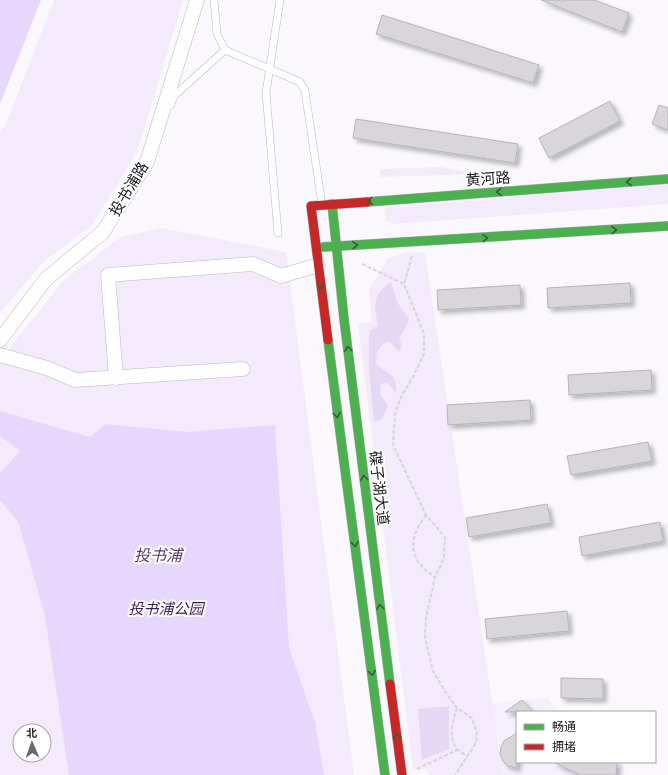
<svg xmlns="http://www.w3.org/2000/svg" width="668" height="775" font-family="'Zilla Slab','Noto Sans SC',serif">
  <defs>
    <filter id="shadow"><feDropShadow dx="3.5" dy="3.5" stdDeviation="2" flood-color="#0004"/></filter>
  </defs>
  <rect width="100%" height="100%" fill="#faf8fd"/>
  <path fill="#f6effe" d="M 548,698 L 559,712 L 517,712 L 517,762 L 623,762 L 624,775 L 503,775 L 492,703 Z"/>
  <g fill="#f3ebfc" fill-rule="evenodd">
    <path d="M 54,0 L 183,0 L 137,152 L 92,225 L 42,263 L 0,313 L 0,132 L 6,124 Z"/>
    <path d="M 441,167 L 480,174 L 380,177 L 380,169 Z"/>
    <path d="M 668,184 L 668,204 L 393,224 L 385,220 L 385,208 Z"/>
    <path d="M 161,228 L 286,252 L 354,775 L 0,775 L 0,360 L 64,280 L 121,237 ZM 20,731 L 44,731 L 44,755 L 20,755 Z"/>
    <path d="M 425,252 L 430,286 L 503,775 L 429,775 L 426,769 L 413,769 L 358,323 L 372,323 L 369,290 L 388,258 L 405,253 Z"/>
  </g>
  <g fill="#e5d8f5">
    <path d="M 391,282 L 397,302 L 409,319 L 407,325 L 399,338 L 402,345 L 399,352 L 390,342 L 383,343 L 377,352 L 376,363 C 387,376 397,371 396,393 L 387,382 L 381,384 L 380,394 L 388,406 L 382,419 L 374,422 L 369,370 L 369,331 L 378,326 C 374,305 372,295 391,282 Z"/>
    <path d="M 449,706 L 449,749 L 422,760 L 418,709 Z"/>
  </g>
  <g fill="#e8d7fc">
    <path d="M 0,0 L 41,0 L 0,104 Z"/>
    <path d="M 0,411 L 90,437 L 106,424 L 186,432 L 275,425 L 289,648 L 315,722 L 324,775 L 69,775 L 45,616 L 18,521 L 0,500 L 0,473 L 20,451 L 0,436 Z"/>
  </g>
  <g fill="#d8d6da" stroke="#b6b4b9" filter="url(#shadow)">
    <path d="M 541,0 L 594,0 L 629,13 L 622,32 Z"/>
    <path d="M 382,15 L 539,65 L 533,83 L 376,34 Z"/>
    <path d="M 610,101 L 620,121 L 549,158 L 539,138 Z"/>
    <path d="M 659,105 L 668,108 L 668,130 L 652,124 Z"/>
    <path d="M 356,119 L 518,144 L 515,163 L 353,138 Z"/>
    <path d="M 630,283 L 631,303 L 548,308 L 547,288 Z"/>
    <path d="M 520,285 L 521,305 L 438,310 L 437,290 Z"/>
    <path d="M 651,370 L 652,390 L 569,395 L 568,375 Z"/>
    <path d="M 530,400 L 531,420 L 448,425 L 447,405 Z"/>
    <path d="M 648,442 L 652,461 L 571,475 L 567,456 Z"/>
    <path d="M 547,504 L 551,523 L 469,537 L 466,518 Z"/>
    <path d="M 660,522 L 663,541 L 582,556 L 579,537 Z"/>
    <path d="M 567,611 L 569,631 L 487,639 L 485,619 Z"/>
    <path d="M 561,678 L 603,679 L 603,699 L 561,698 Z"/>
    <path d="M 522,700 L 533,712 L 505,712 Z"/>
    <path d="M 517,733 L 517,768 L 508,766 L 503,761 L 500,754 L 501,747 L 504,741 Z"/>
    <path d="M 553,762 L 617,762 L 616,775 L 580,775 Z"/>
  </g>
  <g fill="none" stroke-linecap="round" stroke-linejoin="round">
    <defs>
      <g id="lane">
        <path d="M 225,50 L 300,82 L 305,91 L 322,205"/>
        <path d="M 171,105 L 174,96 L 225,50 L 217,34 L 214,0"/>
        <path d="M 278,233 L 266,93 L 280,0"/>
      </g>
      <g id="street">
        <path d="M 0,340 L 46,279 L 103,232 L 147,162 L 197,0"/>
        <path d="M 0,355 L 47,368 L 75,380 L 243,369"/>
        <path d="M 116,378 L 108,275 L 253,264 L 281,276 L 318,265"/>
      </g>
      <g id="fast">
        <path d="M 367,202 L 668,179"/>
        <path d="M 332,204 L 344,319 L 390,684"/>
        <path d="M 323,247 L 668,226"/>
        <path d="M 328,340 L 385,775"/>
      </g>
      <g id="jam">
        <path d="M 328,340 L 311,206 L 367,202"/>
        <path d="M 390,684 L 402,775"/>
      </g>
    </defs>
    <use href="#lane" stroke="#bab8bd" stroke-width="8"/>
    <use href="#street" stroke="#bab8bd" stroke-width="15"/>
    <use href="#fast" stroke="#bab8bd" stroke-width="10"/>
    <use href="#jam" stroke="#bab8bd" stroke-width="10"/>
    <g stroke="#d5d5d7" stroke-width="2" stroke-dasharray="4 2" stroke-linecap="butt">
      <path d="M 412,256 L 404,284 L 424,334 L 424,354 L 412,379 L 401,397 L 395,414 L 393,445 L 426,515 L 445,537 L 444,558 L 435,577 L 426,618 L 425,637 L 433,671 L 446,693 L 457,708 L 472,718 L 477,733 L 476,743 L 455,775"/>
      <path d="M 362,264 L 404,284"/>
      <path d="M 426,515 C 407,541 408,559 435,577"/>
      <path d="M 457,708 C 453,720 448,738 457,749 C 460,752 465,755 468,757"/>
      <path d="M 417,769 L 457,750"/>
    </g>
    <use href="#lane" stroke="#fefeff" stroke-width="7"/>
    <use href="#street" stroke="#fefeff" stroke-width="14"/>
    <use href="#fast" stroke="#4caf50" stroke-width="9"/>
    <use href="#jam" stroke="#c62828" stroke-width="9"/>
  </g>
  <defs><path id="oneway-chevron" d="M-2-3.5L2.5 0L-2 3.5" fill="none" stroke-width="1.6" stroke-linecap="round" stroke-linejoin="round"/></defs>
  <g stroke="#325e36">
    <use href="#oneway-chevron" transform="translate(629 182) rotate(176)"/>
    <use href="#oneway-chevron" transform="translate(499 192) rotate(176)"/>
    <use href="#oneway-chevron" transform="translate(370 201) rotate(176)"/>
    <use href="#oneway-chevron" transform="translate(614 230) rotate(-3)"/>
    <use href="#oneway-chevron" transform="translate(485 238) rotate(-3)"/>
    <use href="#oneway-chevron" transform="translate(355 245) rotate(-3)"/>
    <use href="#oneway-chevron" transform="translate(321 286) rotate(83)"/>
    <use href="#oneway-chevron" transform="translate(348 349) rotate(-97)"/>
    <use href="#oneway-chevron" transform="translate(337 415) rotate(82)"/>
    <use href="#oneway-chevron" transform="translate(364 478) rotate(-97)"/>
    <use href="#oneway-chevron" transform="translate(355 544) rotate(82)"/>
    <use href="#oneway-chevron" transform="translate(380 607) rotate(-97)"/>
    <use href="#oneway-chevron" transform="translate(372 673) rotate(82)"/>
    <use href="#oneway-chevron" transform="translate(397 736) rotate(-97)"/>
  </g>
  <g text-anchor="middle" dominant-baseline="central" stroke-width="4" stroke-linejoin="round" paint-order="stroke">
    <g font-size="15" fill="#1d1b20" stroke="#fff">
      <text transform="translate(488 179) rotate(-4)">黄河路</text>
      <text transform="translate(129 189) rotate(-59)">投书浦路</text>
      <text transform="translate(379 488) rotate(83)">碟子湖大道</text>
    </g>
    <g font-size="15" font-style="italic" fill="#3c1e58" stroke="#fff">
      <text x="166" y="609">投书浦公园</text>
    </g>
    <g font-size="16" font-style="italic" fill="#593b78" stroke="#fff">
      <text x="158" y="555">投书浦</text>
    </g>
  </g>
  <rect x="516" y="711" width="140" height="52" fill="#ffffff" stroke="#a5a4a6"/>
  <rect x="524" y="724" width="20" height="6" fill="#4caf50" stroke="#a5a4a6"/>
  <text x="552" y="731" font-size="12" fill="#1d1b20">畅通</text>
  <rect x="524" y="744" width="20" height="6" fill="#c62828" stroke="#a5a4a6"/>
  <text x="552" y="751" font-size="12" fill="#1d1b20">拥堵</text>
  <g transform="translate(32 743) rotate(358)"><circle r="19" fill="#ffffff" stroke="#a5a4a6"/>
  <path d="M0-3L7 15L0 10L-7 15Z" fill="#6a686d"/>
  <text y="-6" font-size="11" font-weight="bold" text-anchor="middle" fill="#1d1b20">北</text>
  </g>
</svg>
